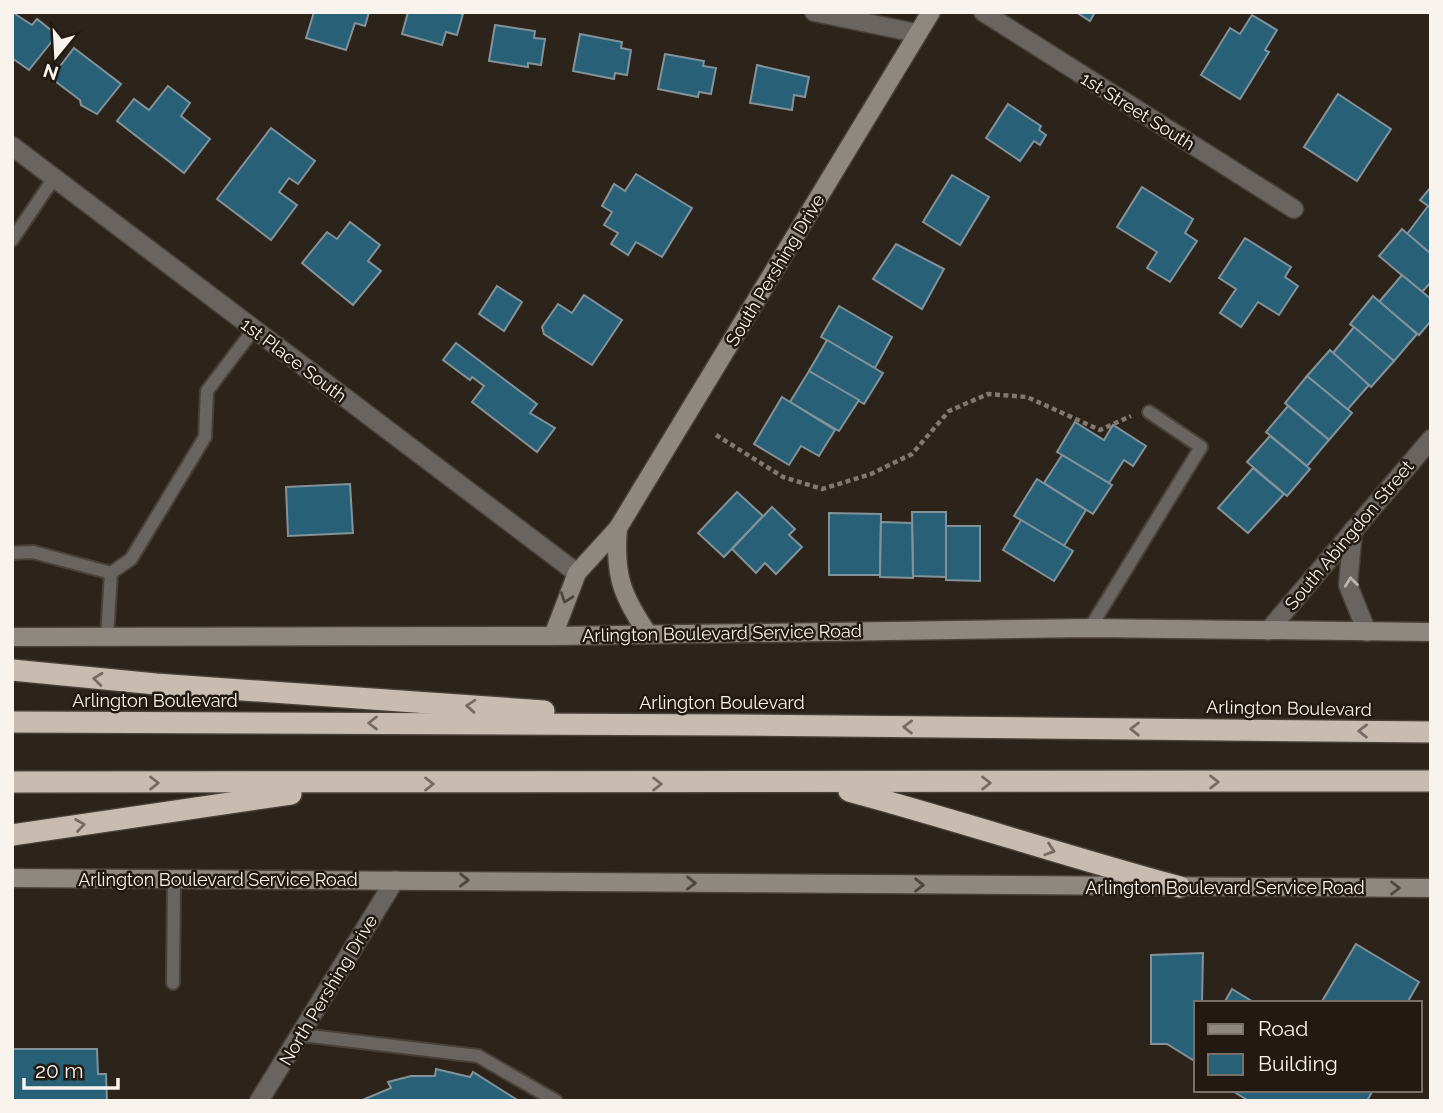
<svg xmlns="http://www.w3.org/2000/svg" width="1443" height="1113" font-family="Raleway,sans-serif">
  <rect width="100%" height="100%" fill="#2c231b"/>
  <g fill="#286177" stroke="#839299" stroke-width="2">
    <path d="M 12,12 L 32,25 L 37,19 L 57,35 L 29,70 L 12,58 Z"/>
    <path d="M 314,12 L 369,12 L 365,26 L 355,23 L 346,50 L 306,38 Z"/>
    <path d="M 408,12 L 456,12 L 463,14 L 457,35 L 446,32 L 442,45 L 402,34 Z"/>
    <path d="M 1076,12 L 1095,12 L 1090,21 Z"/>
    <path d="M 1252,15 L 1277,30 L 1265,50 L 1269,52 L 1240,99 L 1201,75 L 1230,28 L 1240,34 Z"/>
    <path d="M 495,25 L 535,31 L 534,38 L 545,39 L 541,65 L 528,63 L 528,67 L 489,61 Z"/>
    <path d="M 580,34 L 622,42 L 621,48 L 631,50 L 627,75 L 615,73 L 614,79 L 573,71 Z"/>
    <path d="M 74,48 L 121,84 L 97,114 L 81,105 L 80,100 L 51,78 Z"/>
    <path d="M 665,54 L 704,61 L 703,66 L 716,68 L 711,94 L 699,92 L 698,97 L 658,89 Z"/>
    <path d="M 757,65 L 809,77 L 805,97 L 794,95 L 792,110 L 750,103 Z"/>
    <path d="M 168,86 L 190,103 L 181,116 L 210,139 L 184,173 L 117,121 L 134,99 L 149,110 Z"/>
    <path d="M 1338,94 L 1391,129 L 1357,181 L 1304,147 Z"/>
    <path d="M 1008,104 L 1041,126 L 1039,130 L 1046,135 L 1040,145 L 1034,141 L 1020,161 L 986,138 Z"/>
    <path d="M 271,128 L 315,161 L 298,184 L 289,178 L 279,192 L 297,205 L 271,240 L 217,199 Z"/>
    <path d="M 636,174 L 692,208 L 662,257 L 636,242 L 628,255 L 611,244 L 618,233 L 604,225 L 612,212 L 602,206 L 614,184 L 625,191 Z"/>
    <path d="M 952,175 L 989,197 L 960,245 L 923,222 Z"/>
    <path d="M 1142,187 L 1193,219 L 1185,233 L 1197,241 L 1170,282 L 1147,268 L 1157,252 L 1117,227 Z"/>
    <path d="M 1431,187 L 1431,208 L 1420,200 Z"/>
    <path d="M 1428,206 L 1431,208 L 1431,254 L 1407,234 Z"/>
    <path d="M 350,222 L 380,245 L 368,261 L 381,271 L 353,305 L 302,263 L 327,232 L 337,239 Z"/>
    <path d="M 1402,229 L 1431,254 L 1431,282 L 1422,292 L 1379,256 Z"/>
    <path d="M 1245,238 L 1291,267 L 1285,277 L 1298,286 L 1279,315 L 1258,302 L 1241,327 L 1220,313 L 1236,289 L 1219,278 Z"/>
    <path d="M 896,244 L 944,269 L 922,309 L 873,279 Z"/>
    <path d="M 1402,275 L 1431,299 L 1431,321 L 1419,335 L 1379,302 Z"/>
    <path d="M 497,286 L 522,302 L 504,331 L 479,314 Z"/>
    <path d="M 584,295 L 622,320 L 592,365 L 544,334 L 542,327 L 558,304 L 572,313 Z"/>
    <path d="M 1373,296 L 1417,334 L 1394,361 L 1350,324 Z"/>
    <path d="M 839,306 L 892,337 L 875,368 L 821,337 Z"/>
    <path d="M 1354,327 L 1394,361 L 1371,387 L 1333,353 Z"/>
    <path d="M 827,340 L 883,373 L 864,404 L 809,371 Z"/>
    <path d="M 456,343 L 537,404 L 530,413 L 555,428 L 537,452 L 472,402 L 484,386 L 472,377 L 470,380 L 443,360 Z"/>
    <path d="M 1330,350 L 1369,385 L 1347,410 L 1307,376 Z"/>
    <path d="M 809,371 L 859,400 L 839,431 L 790,402 Z"/>
    <path d="M 1307,376 L 1352,413 L 1329,440 L 1285,403 Z"/>
    <path d="M 782,397 L 835,430 L 819,456 L 801,446 L 789,465 L 754,444 Z"/>
    <path d="M 1288,406 L 1329,440 L 1307,466 L 1266,432 Z"/>
    <path d="M 1075,422 L 1104,440 L 1113,425 L 1146,446 L 1133,466 L 1124,460 L 1109,483 L 1057,452 Z"/>
    <path d="M 1270,436 L 1310,469 L 1287,496 L 1247,462 Z"/>
    <path d="M 1062,455 L 1112,485 L 1093,514 L 1044,483 Z"/>
    <path d="M 1253,468 L 1284,494 L 1248,533 L 1218,508 Z"/>
    <path d="M 1037,479 L 1086,510 L 1064,546 L 1014,516 Z"/>
    <path d="M 350,484 L 353,533 L 288,536 L 286,487 Z"/>
    <path d="M 737,492 L 763,516 L 724,557 L 698,533 Z"/>
    <path d="M 772,507 L 795,529 L 789,535 L 802,547 L 776,574 L 765,563 L 756,573 L 732,549 Z"/>
    <path d="M 912,512 L 946,512 L 946,577 L 913,576 Z"/>
    <path d="M 829,513 L 881,514 L 880,575 L 829,575 Z"/>
    <path d="M 1021,520 L 1073,551 L 1054,581 L 1003,550 Z"/>
    <path d="M 881,522 L 912,523 L 913,578 L 880,577 Z"/>
    <path d="M 946,526 L 980,526 L 980,581 L 946,580 Z"/>
    <path d="M 1356,944 L 1419,982 L 1407,1003 L 1321,1003 Z"/>
    <path d="M 1203,953 L 1202,1003 L 1196,1003 L 1196,1062 L 1167,1044 L 1151,1044 L 1151,955 Z"/>
    <path d="M 1232,989 L 1255,1003 L 1224,1003 Z"/>
    <path d="M 12,1049 L 97,1049 L 98,1074 L 106,1074 L 107,1101 L 12,1101 Z"/>
    <path d="M 436,1069 L 470,1077 L 473,1072 L 519,1101 L 360,1101 L 391,1088 L 388,1082 L 411,1076 L 435,1076 Z"/>
    <path d="M 1231,1090 L 1373,1090 L 1367,1101 L 1249,1101 Z"/>
  </g>
  <g fill="none" stroke-linecap="round" stroke-linejoin="round">
    <defs>
      <g id="lane">
        <path d="M 12,240 L 54,178"/>
        <path d="M 12,553 L 33,552 L 111,573 L 131,559 L 205,437 L 207,391 L 254,329"/>
        <path d="M 1090,628 L 1201,447 L 1149,412"/>
        <path d="M 107,637 L 111,573"/>
        <path d="M 173,983 L 174,879"/>
        <path d="M 302,1035 L 478,1056 L 556,1101"/>
      </g>
      <g id="street">
        <path d="M 814,12 L 916,33"/>
        <path d="M 983,12 L 1294,209"/>
        <path d="M 12,146 L 577,573"/>
        <path d="M 1353,530 L 1348,585 L 1367,632"/>
        <path d="M 1268,631 L 1431,439"/>
        <path d="M 259,1101 L 395,880"/>
      </g>
      <g id="secondary">
        <path d="M 618,528 C 614,575 622,596 648,634"/>
        <path d="M 553,636 L 577,573 L 618,528 L 931,12"/>
        <path d="M 12,637 L 553,636 L 1090,628 L 1431,632"/>
        <path d="M 12,878 L 1431,888"/>
      </g>
      <g id="highway">
        <path d="M 12,670 L 156,684 L 544,711"/>
        <path d="M 12,722 L 735,725 L 1431,732"/>
        <path d="M 12,782 L 1431,781"/>
        <path d="M 849,791 C 960,821 1069,857 1180,887"/>
        <path d="M 12,835 L 291,794"/>
      </g>
    </defs>
    <use href="#lane" stroke="#494038" stroke-width="16"/>
    <use href="#street" stroke="#494038" stroke-width="21"/>
    <use href="#secondary" stroke="#494038" stroke-width="21"/>
    <use href="#highway" stroke="#494038" stroke-width="24"/>
    <path stroke="#807871" stroke-width="4.5" stroke-dasharray="5 3.5" stroke-linecap="butt" d="M 716,435 L 783,477 L 822,489 L 871,474 L 912,454 L 949,411 L 988,394 L 1027,397 L 1100,430 L 1131,416"/>
    <use href="#lane" stroke="#696460" stroke-width="12"/>
    <use href="#street" stroke="#696460" stroke-width="18"/>
    <use href="#secondary" stroke="#8f8881" stroke-width="18"/>
    <use href="#highway" stroke="#c8bcb1" stroke-width="21"/>
  </g>
  <defs><path id="oneway-chevron" d="M-2-3.5L2.5 0L-2 3.5" fill="none" stroke-width="1.6" stroke-linecap="round" stroke-linejoin="round" transform="scale(1.75)"/></defs>
  <use stroke="#b8b3ae" href="#oneway-chevron" transform="translate(1351 582) rotate(-97)"/>
  <g stroke="#4e463e">
    <use href="#oneway-chevron" transform="translate(566 598) rotate(110)"/>
    <use href="#oneway-chevron" transform="translate(464 880) rotate(1)"/>
    <use href="#oneway-chevron" transform="translate(691 883) rotate(1)"/>
    <use href="#oneway-chevron" transform="translate(919 885) rotate(1)"/>
    <use href="#oneway-chevron" transform="translate(1395 888)"/>
  </g>
  <g stroke="#756b62">
    <use href="#oneway-chevron" transform="translate(98 679) rotate(-174)"/>
    <use href="#oneway-chevron" transform="translate(471 706) rotate(-176)"/>
    <use href="#oneway-chevron" transform="translate(373 723) rotate(-180)"/>
    <use href="#oneway-chevron" transform="translate(908 727) rotate(-179)"/>
    <use href="#oneway-chevron" transform="translate(1135 729) rotate(-179)"/>
    <use href="#oneway-chevron" transform="translate(1363 731) rotate(-179)"/>
    <use href="#oneway-chevron" transform="translate(1214 782)"/>
    <use href="#oneway-chevron" transform="translate(154 783)"/>
    <use href="#oneway-chevron" transform="translate(986 783)"/>
    <use href="#oneway-chevron" transform="translate(429 784)"/>
    <use href="#oneway-chevron" transform="translate(657 784)"/>
    <use href="#oneway-chevron" transform="translate(80 825) rotate(-8)"/>
    <use href="#oneway-chevron" transform="translate(1050 850) rotate(18)"/>
  </g>
  <g text-anchor="middle" dominant-baseline="central" stroke-width="5" stroke-linejoin="round" paint-order="stroke">
    <g font-size="18" fill="#f9f3ed" stroke="#221a12">
      <text transform="translate(1138 111) rotate(32)">1st Street South</text>
      <text transform="translate(775 270) rotate(-59)">South Pershing Drive</text>
      <text transform="translate(294 360) rotate(37)">1st Place South</text>
      <text transform="translate(1349 535) rotate(-50)">South Abingdon Street</text>
      <text transform="translate(722 633) rotate(-1)">Arlington Boulevard Service Road</text>
      <text x="155" y="700">Arlington Boulevard</text>
      <text x="722" y="702">Arlington Boulevard</text>
      <text transform="translate(1289 708) rotate(1)">Arlington Boulevard</text>
      <text x="218" y="879">Arlington Boulevard Service Road</text>
      <text x="1225" y="887">Arlington Boulevard Service Road</text>
      <text transform="translate(328 990) rotate(-59)">North Pershing Drive</text>
    </g>
  </g>
  <rect width="1443" height="1113" fill="none" stroke="#f9f3ed" stroke-width="28"/>
  <rect x="1194" y="1001" width="228" height="91" fill="#221a12" stroke="#78716a" stroke-width="2"/>
  <rect x="1208" y="1024" width="35" height="10" fill="#8f8881" stroke="#78716a" stroke-width="2"/>
  <text x="1258" y="1036" font-size="21" fill="#f9f3ed">Road</text>
  <rect x="1208" y="1054" width="35" height="21" fill="#286177" stroke="#78716a" stroke-width="2"/>
  <text x="1258" y="1071" font-size="21" fill="#f9f3ed">Building</text>
  <g transform="translate(56 56) rotate(198)" stroke="#221a12" stroke-width="5" paint-order="stroke">
  <path d="M0-5L12 26L0 18L-12 26Z" fill="#f9f3ed"/>
  <text y="-10" font-size="19" font-weight="bold" text-anchor="middle" fill="#f9f3ed">N</text>
  </g>
  <path d="M24 1078v10h94v-10" fill="none" stroke="#f9f3ed" stroke-width="3.5"/>
  <text x="35" y="1078" font-size="21" fill="#f9f3ed" stroke="#221a12" stroke-width="5" paint-order="stroke">20 m</text>
</svg>
